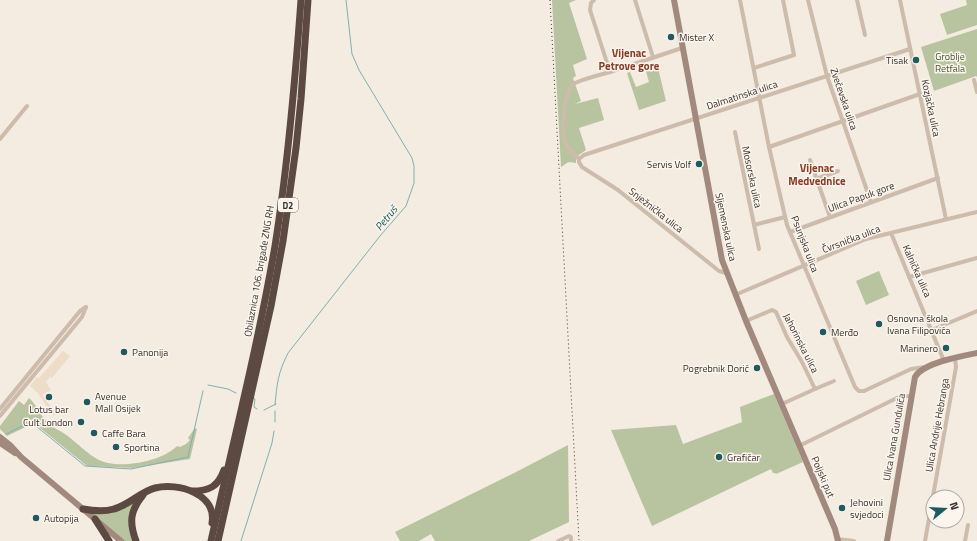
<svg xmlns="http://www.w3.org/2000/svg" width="977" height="541" font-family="'Titillium Web',sans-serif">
  <rect width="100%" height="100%" fill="#f4ebe1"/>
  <g fill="#b8c4a0">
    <path d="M 552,0 L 576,0 L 569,3 L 587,59 L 573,65 L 576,76 L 573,78 L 581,101 L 575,104 L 598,98 L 604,120 L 579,128 L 586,150 L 576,157 L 576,163 C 566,161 568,163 561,167 Z"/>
    <path d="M 966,0 L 977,0 L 977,25 L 947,35 L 940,14 L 967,5 Z"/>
    <path d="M 977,29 L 977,77 L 976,76 L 934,91 L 921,47 Z"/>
    <path d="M 648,67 L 650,71 L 658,68 L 666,101 L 639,110 L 627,73 L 630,72 L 636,87 L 649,82 L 645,68 Z"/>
    <path d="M 879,271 L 889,295 L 866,305 L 856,281 Z"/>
    <path d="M 774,394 L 803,462 L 776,474 L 775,473 L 773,473 L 771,469 L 652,526 L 611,430 L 676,425 L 683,444 L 742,422 L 740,407 Z"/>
    <path d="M 29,398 C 37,405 40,415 47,422 C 53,428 59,430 65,434 C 78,443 92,460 108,463 C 128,467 162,461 177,446 L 180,447 L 186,444 L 190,440 L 188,438 L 195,428 L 197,429 L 190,459 L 133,468 L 87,466 L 34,423 L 7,436 L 0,429 L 0,426 L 19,401 L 24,405 Z"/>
    <path d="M 568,445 L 569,522 L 529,541 L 435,541 L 431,534 L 419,541 L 400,541 L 395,532 L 518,471 Z"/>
    <path d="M 137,498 L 133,506 L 134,541 L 124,541 L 93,514 L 95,512 Z"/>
  </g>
  <path fill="#ecdcc8" d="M 63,351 L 70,356 L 52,378 L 50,377 L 46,382 L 51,390 L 42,395 L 56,413 L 54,416 L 48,409 L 38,393 L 30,386 L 37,377 L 39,378 Z"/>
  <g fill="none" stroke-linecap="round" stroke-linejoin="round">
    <g stroke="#7fb0b2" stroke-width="1">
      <path d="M 208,385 L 228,389 L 236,393"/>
      <path d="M 253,398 L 255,399 L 254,407 L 257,409"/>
      <path d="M 275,405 C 277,383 278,373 288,353 L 380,236 L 406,206 L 414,183 L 414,166 L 412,158 L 359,70 L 352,54 L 346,0"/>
      <path d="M 264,410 L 276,404"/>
      <path d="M 275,422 L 275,411"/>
      <path d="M 6,434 L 31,422 L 85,466 L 131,469 L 188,457 L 203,391"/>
      <path d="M 241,541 L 272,443 L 274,431"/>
    </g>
    <g stroke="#cdbbac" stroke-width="4">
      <path d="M 594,0 L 591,3 L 590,10 L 610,72 L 682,48"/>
      <path d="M 635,0 L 653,57"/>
      <path d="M 740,0 L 769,147 L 787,225 L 855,387 L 859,391 L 864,391 L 911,369 L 925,367"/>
      <path d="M 808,0 L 827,76 L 871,202"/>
      <path d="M 857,0 L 865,35"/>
      <path d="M 900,0 L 946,219"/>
      <path d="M 754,68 L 794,55 L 783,0"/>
      <path d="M 974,80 L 977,92"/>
      <path d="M 735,132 L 759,249"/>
      <path d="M 0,139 L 27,106"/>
      <path d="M 769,147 L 920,94"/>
      <path d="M 579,159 L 584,155 L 910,49"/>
      <path d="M 579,159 L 579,162 L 582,167 L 618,190 L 719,271 L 726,273"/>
      <path d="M 579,159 C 574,154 568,149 565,142 C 561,131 564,95 572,85 C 575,81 603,74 610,72"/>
      <path d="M 810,160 L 830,217"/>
      <path d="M 816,179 L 838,171"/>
      <path d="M 754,225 L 785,217"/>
      <path d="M 790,232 L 938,178"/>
      <path d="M 891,233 L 944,361"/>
      <path d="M 909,277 L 977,258"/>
      <path d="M 735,295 L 866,239 L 977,212"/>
      <path d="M 746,321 L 772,310 L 776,312 L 787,337 L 802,362 L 815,389 L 782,404"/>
      <path d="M 932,330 L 977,311"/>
      <path d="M 815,389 L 834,381"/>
      <path d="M 0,409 L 80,311 L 86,307"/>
      <path d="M 0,416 L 82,317 L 86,307"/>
      <path d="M 799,446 L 897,398 L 903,396 L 911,396"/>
      <path d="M 837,539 L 854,541"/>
      <path d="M 558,541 L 569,536 L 571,537 L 571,541"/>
      <path d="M 925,541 L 956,367 L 955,358"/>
      <path d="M 965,541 L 968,525"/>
    </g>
    <g stroke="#a18a7d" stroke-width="6">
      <path d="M 674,0 L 722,260 L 746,321 L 835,529 L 838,541"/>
      <path d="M 0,437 L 10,445 L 21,457 L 121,541"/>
      <path d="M 0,443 L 15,453"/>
      <path d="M 887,541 L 915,377 C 923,363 961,356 977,353"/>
    </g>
    <g stroke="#5c4a42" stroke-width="7">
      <path d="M 192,491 C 209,491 218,487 224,470"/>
      <path d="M 83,509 C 93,511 104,512 114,509 C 129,505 140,492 155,488 C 178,482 217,494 212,523"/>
      <path d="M 95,519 L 109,541"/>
      <path d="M 136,541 C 129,522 130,511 143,495"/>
      <path d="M 211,541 C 233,443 258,345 275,246 C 288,165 295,82 301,0"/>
      <path d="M 218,541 L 271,306 L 283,241 L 296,148 L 301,99 L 308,0"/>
    </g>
    <path stroke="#3b302b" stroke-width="1" stroke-dasharray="1 3" stroke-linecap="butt" d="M 550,0 L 579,541"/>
  </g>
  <g fill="#1f5a5e" stroke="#fbf5ee" stroke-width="1.5">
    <circle cx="671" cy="37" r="4"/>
    <circle cx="916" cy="60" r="4"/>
    <circle cx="699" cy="164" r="4"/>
    <circle cx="879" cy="324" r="4"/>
    <circle cx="823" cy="332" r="4"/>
    <circle cx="946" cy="348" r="4"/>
    <circle cx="124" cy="352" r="4"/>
    <circle cx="757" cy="368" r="4"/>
    <circle cx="49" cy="397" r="4"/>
    <circle cx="87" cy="402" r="4"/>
    <circle cx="81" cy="422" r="4"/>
    <circle cx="94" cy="433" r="4"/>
    <circle cx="116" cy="447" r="4"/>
    <circle cx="719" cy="457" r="4"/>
    <circle cx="842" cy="508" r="4"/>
    <circle cx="36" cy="518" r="4"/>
  </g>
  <g text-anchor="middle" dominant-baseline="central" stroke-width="3" stroke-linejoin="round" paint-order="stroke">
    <rect fill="#fbf5ee" stroke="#756b66" stroke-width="1" x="278" y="198" width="20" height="14" rx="3"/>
    <g font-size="9" font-weight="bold" fill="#3b302b">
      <text x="288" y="205">D2</text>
    </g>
    <g font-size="10" fill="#3b302b" stroke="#fbf5ee" text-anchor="start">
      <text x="679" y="37">Mister X</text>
      <text x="908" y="60" text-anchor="end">Tisak</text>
      <text x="691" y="164" text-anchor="end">Servis Volf</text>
      <text x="887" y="318">Osnovna škola<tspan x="887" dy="12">Ivana Filipovića</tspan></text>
      <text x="831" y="332">Merđo</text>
      <text x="938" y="348" text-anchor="end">Marinero</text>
      <text x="132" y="352">Panonija</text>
      <text x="749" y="368" text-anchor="end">Pogrebnik Dorić</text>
      <text x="95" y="396">Avenue<tspan x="95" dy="12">Mall Osijek</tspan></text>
      <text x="49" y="409" text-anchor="middle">Lotus bar</text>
      <text x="73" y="422" text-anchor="end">Cult London</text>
      <text x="102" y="433">Caffe Bara</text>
      <text x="124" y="447">Sportina</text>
      <text x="727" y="457">Grafičar</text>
      <text x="850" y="502">Jehovini<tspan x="850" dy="12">svjedoci</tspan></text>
      <text x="44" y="518">Autopija</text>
    </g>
    <g font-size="10" fill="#4a5a2e" stroke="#fbf5ee">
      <text x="950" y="56">Groblje<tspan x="950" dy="12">Retfala</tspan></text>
    </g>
    <g font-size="10" fill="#3b302b" stroke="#fbf5ee">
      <text transform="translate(742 95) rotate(-18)">Dalmatinska ulica</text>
      <text transform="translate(844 99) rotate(71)">Zvečevska ulica</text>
      <text transform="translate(931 108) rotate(78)">Kozjačka ulica</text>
      <text transform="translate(752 177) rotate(78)">Mosorska ulica</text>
      <text transform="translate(861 197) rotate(-20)">Ulica Papuk gore</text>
      <text transform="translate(656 210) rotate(38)">Snježnička ulica</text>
      <text transform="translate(726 227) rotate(78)">Sljemenska ulica</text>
      <text transform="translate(851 239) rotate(-21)">Čvrsnička ulica</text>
      <text transform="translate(805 244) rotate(69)">Psunjska ulica</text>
      <text transform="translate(259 271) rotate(-80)">Obilaznica 106. brigade ZNG RH</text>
      <text transform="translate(917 271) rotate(66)">Kalnička ulica</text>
      <text transform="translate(801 343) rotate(63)">Jahorinska ulica</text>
      <text transform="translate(937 425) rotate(-80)">Ulica Andrije Hebranga</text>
      <text transform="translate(894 437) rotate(-80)">Ulica Ivana Gundulića</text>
      <text transform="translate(823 477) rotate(67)">Poljski put</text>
    </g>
    <g font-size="11" font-weight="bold" fill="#8c3b22" stroke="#fbf5ee">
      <text x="629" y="53">Vijenac<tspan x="629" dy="13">Petrove gore</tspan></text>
      <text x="817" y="168">Vijenac<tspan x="817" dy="13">Medvednice</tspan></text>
    </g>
    <g font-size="11" font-style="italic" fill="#1f5a5e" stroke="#fbf5ee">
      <text transform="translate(386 218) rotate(-51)">Petruš</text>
    </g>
  </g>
  <g transform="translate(945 509) rotate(72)"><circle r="19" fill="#fbf5ee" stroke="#aea6a0"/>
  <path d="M0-3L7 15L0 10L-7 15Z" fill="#1f5a5e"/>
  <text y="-6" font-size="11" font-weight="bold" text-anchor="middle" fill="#3b302b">N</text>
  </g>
</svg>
